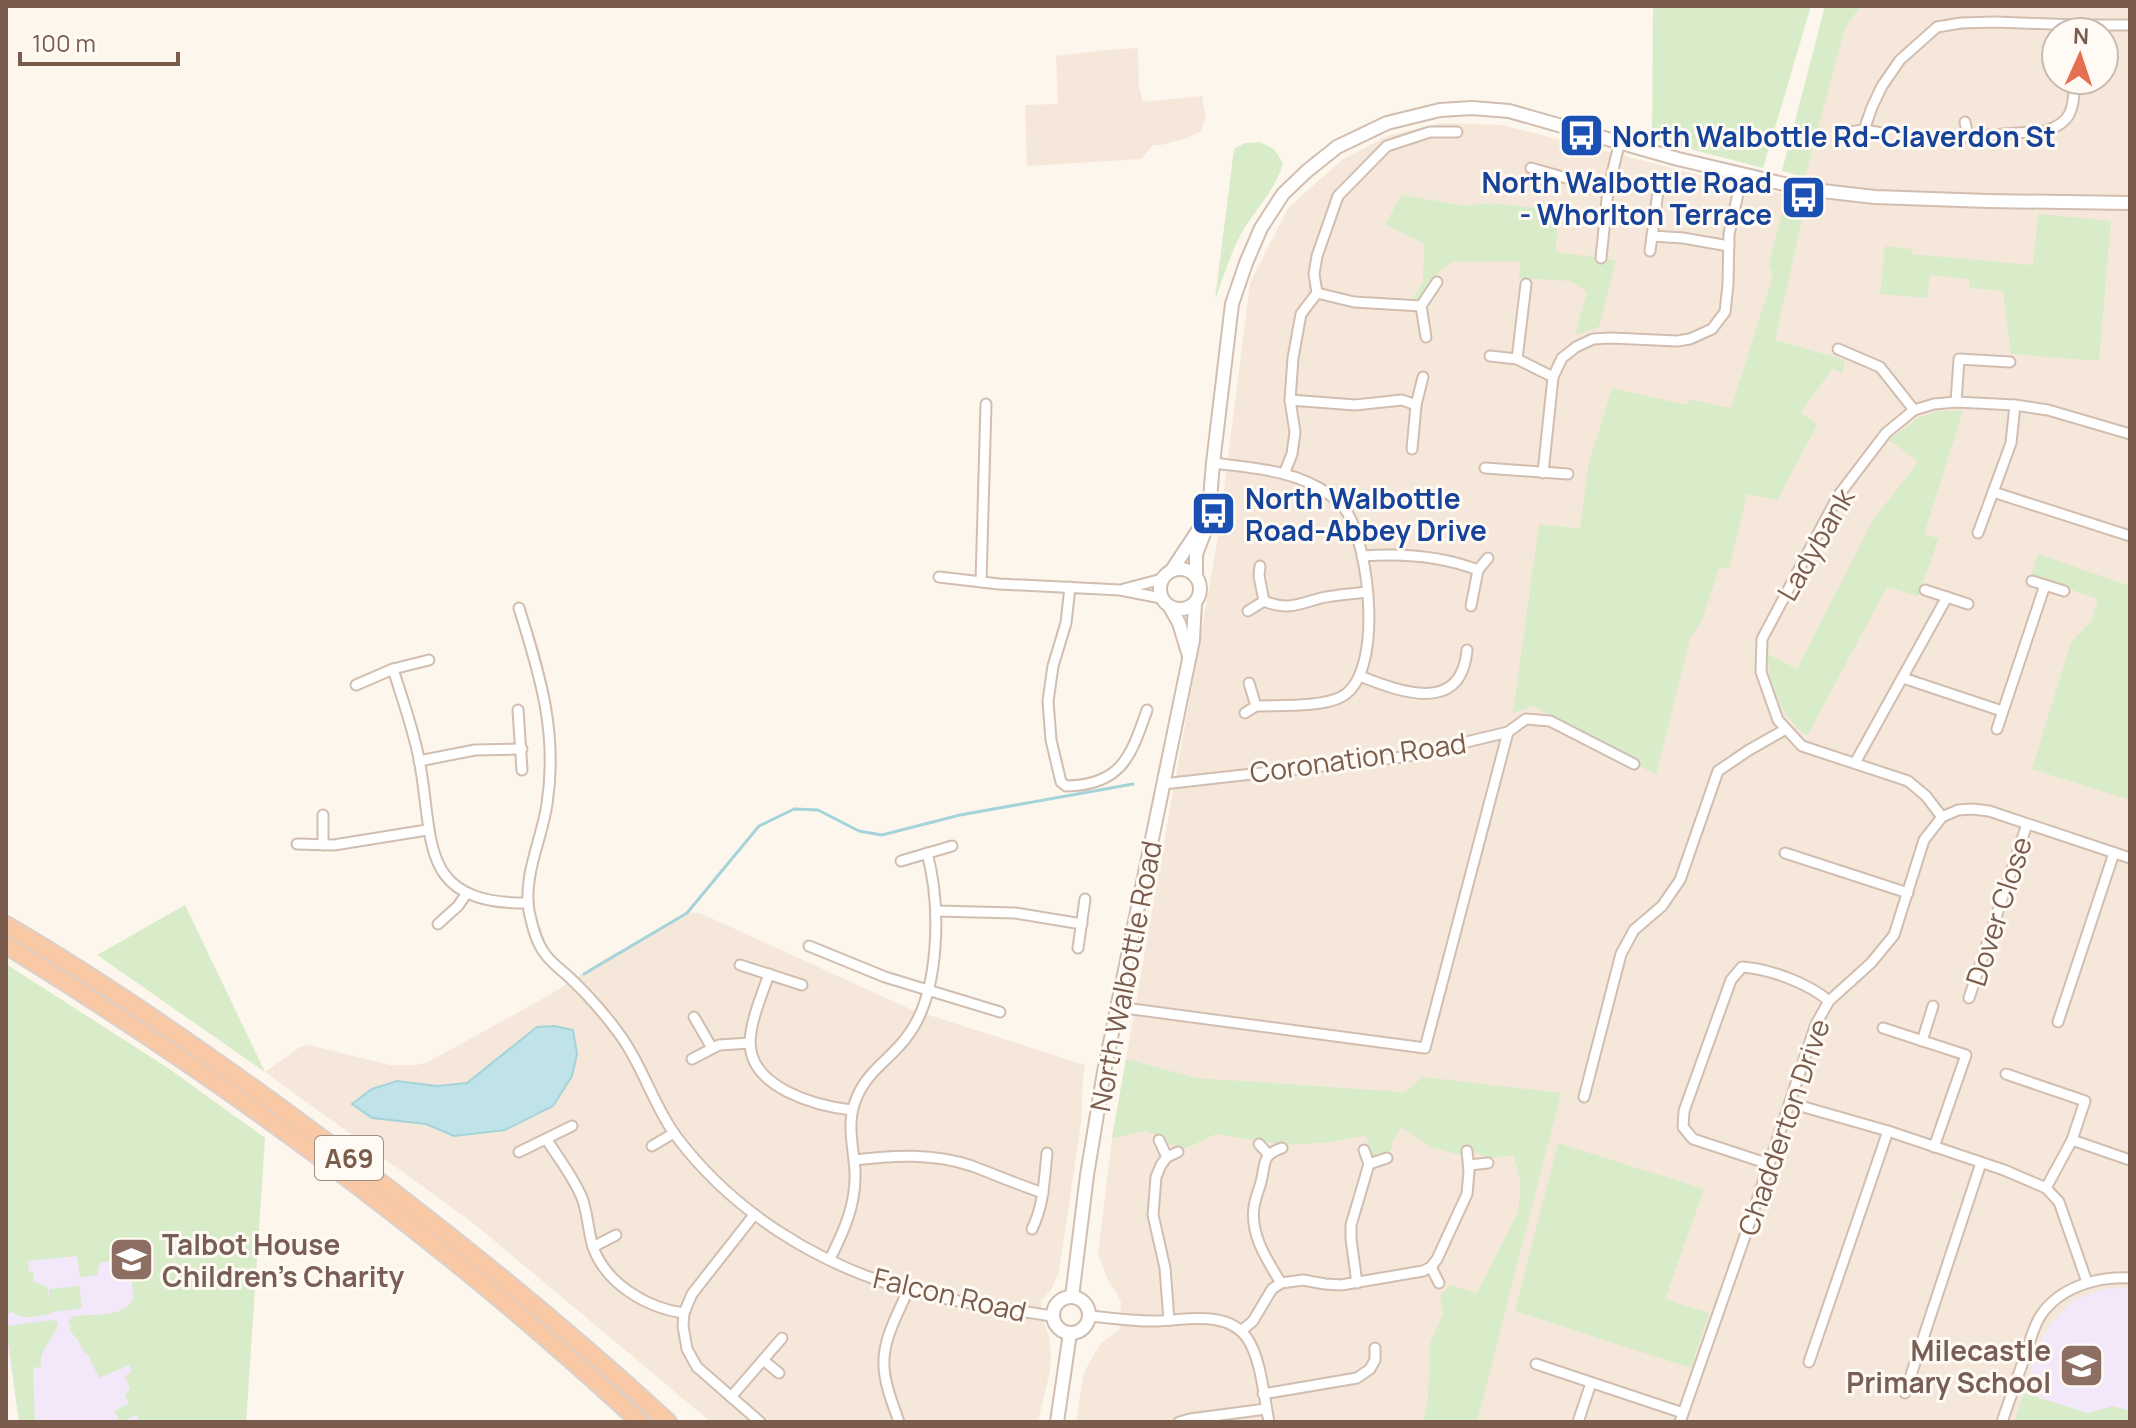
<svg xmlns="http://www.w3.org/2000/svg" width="2136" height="1428" font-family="Manrope,sans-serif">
  <rect width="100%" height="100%" fill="#fdf6ec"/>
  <g fill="#f5e8da" fill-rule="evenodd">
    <path d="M 1861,6 L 2130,6 L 2130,1422 L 1076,1422 L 1084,1372 L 1101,1343 L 1119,1330 L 1121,1301 L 1108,1280 L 1098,1254 L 1112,1138 L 1218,537 L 1250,283 L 1288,208 L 1343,159 L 1387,136 L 1440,123 L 1502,125 L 1723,181 L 1809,199 L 1805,177 L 1818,123 L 1845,28 ZM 2056,32 L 2104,32 L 2104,80 L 2056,80 Z"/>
    <path d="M 1138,48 L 1139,87 L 1143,102 L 1202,96 L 1206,117 L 1201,131 L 1187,138 L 1161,145 L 1153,145 L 1141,159 L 1027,166 L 1025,105 L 1058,104 L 1056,56 L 1106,50 Z"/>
    <path d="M 687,913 L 700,913 L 910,1009 L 1085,1065 L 1083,1078 L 1081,1123 L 1059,1272 L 1051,1290 L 1041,1301 L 1041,1313 L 1049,1337 L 1051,1354 L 1050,1371 L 1038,1422 L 711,1422 L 473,1223 L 265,1072 L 300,1047 L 308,1045 L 390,1065 L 417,1065 L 430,1061 L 553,993 L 598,963 Z"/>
  </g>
  <g fill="#f3e8fa">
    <path d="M 262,1173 L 246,1422 L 19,1422 L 6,1335 L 6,1213 Z"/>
    <path d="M 2119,1288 L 2130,1288 L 2130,1422 L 2014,1422 L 2042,1338 L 2053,1321 L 2073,1301 L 2100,1290 Z"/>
  </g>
  <g fill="#d8ecc9">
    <path d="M 1653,6 L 1811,6 L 1763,168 L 1652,139 Z"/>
    <path d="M 1825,6 L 1861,6 L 1845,28 L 1805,177 L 1782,171 Z"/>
    <path d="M 1259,142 L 1274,149 L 1283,163 C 1276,190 1254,210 1241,234 C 1230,254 1224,277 1215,299 L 1234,149 L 1245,143 Z"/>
    <path d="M 1402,195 L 1466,206 L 1488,203 L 1560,210 L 1555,252 L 1616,260 L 1599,327 L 1575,335 L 1587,292 L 1570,281 L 1519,278 L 1520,261 L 1452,262 L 1439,272 L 1419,300 L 1413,298 L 1423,282 L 1424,243 L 1385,224 Z"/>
    <path d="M 1785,197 L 1806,202 L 1775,340 L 1845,360 L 1842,374 L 1833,368 L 1801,412 L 1817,425 L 1777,500 L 1747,494 L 1729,569 L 1719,568 L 1702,620 L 1690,638 L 1656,775 L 1534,706 L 1513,713 L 1539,524 L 1580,529 L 1588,466 L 1612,388 L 1687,405 L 1689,399 L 1731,408 L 1773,276 L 1769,265 Z"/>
    <path d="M 2038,214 L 2111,221 L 2099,361 L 2011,354 L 2003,291 L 1969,288 L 1970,279 L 1930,275 L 1927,298 L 1880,294 L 1885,246 L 1912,249 L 1912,254 L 2033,265 Z"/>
    <path d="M 1938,411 L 1963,411 L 1924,534 L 1939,539 L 1918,596 L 1887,587 L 1807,736 C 1782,719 1769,684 1767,654 L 1797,669 L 1873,520 L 1918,462 L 1889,440 L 1918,418 Z"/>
    <path d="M 2038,554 L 2130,586 L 2130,800 L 2032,769 L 2071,642 L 2091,622 L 2098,599 L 2031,576 Z"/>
    <path d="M 185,905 L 265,1072 L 97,955 Z"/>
    <path d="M 6,964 L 171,1070 L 265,1138 L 246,1422 L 140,1422 L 136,1415 L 120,1422 L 114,1411 L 129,1404 L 125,1395 L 130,1389 L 125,1377 L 132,1371 L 129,1365 L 99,1378 L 87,1353 L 85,1353 L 77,1339 L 70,1331 L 71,1328 L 68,1321 L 74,1316 C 93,1314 135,1319 133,1292 C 132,1284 132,1279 129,1273 L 118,1273 L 116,1260 L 100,1263 L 97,1275 L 80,1277 L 77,1256 L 28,1261 L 29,1272 L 33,1272 L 34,1282 L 47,1287 L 49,1299 L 49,1289 L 79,1286 L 82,1308 L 52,1312 L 51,1314 C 37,1316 23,1321 12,1312 L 6,1314 Z"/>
    <path d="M 1126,1059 L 1196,1078 L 1404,1092 L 1423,1077 L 1561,1093 L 1477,1422 L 1423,1422 L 1428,1400 L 1430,1344 L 1443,1313 L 1440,1296 L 1450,1285 L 1477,1293 L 1518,1212 L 1521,1182 L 1513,1155 L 1489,1158 L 1474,1152 L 1459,1155 L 1431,1147 L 1402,1127 L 1392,1142 L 1392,1150 L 1370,1162 L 1365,1151 L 1369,1145 L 1366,1135 L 1331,1142 L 1285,1145 L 1216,1134 L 1182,1150 L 1147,1131 L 1112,1138 Z"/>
    <path d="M 1558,1143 L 1704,1189 L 1665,1299 L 1709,1313 L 1691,1368 L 1515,1311 Z"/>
    <path d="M 53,1320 L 58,1322 C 56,1339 39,1346 41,1367 L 33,1368 L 35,1422 L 19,1422 L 6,1326 Z"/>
    <path d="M 2024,1393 L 2088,1413 L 2113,1406 L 2130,1411 L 2130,1422 L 2014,1422 Z"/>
  </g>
  <path fill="#bfe3e8" stroke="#a5d3da" stroke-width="2" d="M 555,1026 L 573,1030 L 577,1054 L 572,1076 L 553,1106 L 505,1130 L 454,1136 L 426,1124 L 372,1118 L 352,1104 L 372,1089 L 397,1081 L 437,1086 L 467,1083 L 537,1027 Z"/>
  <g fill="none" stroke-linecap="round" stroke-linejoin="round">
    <path stroke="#a5d3da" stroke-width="3" d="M 584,974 L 687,913 L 759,826 L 794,809 L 818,810 L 859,831 L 882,835 L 960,815 L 1133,784"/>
    <defs>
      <g id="minor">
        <path d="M 1965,122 L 1968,136"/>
        <path d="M 1864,130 L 1872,107 L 1882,86 L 1900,60 L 1937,27 L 1961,23 L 1995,22 L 2076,25 L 2130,25"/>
        <path d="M 1849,132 L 1864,130 L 1882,133"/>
        <path d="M 1948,138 L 2045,131 C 2074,122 2073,107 2075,80"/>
        <path d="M 1531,168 L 1608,190"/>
        <path d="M 1652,236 L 1683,238 L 1729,246"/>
        <path d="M 1650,251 L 1659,184"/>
        <path d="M 1601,258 L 1608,190 L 1620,141"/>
        <path d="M 1317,293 L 1314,274 L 1317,256 L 1338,196 L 1387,146 L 1430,132 L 1457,132"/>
        <path d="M 1317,293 L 1354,302 L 1421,306 L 1437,282"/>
        <path d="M 1421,306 L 1426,337"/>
        <path d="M 1838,349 L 1880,367 L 1914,410"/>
        <path d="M 1490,356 L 1517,359 L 1553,377"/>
        <path d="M 1517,359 L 1526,284"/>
        <path d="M 1290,400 L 1355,405 L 1402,400 L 1416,405 L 1423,377"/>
        <path d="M 1956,402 L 1959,359 L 2010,362"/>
        <path d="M 1412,449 L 1416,405"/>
        <path d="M 1213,463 C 1252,468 1297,470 1330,495 C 1336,500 1343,506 1347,512 C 1369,548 1385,674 1341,697 C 1323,707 1278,705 1256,706"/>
        <path d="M 1485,468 L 1568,474"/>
        <path d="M 1543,473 L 1553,377 L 1562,358 L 1576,347 L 1593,339 L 1611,338 L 1677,341 L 1690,339 L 1712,329 L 1725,312 L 1728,284 L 1729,234 L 1742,176"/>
        <path d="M 1284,474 L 1292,454 L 1295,432 L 1290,400 L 1293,358 L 1301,314 L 1317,293"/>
        <path d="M 1993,492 L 2130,536"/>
        <path d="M 1978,533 L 2011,443 L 2015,405"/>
        <path d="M 1362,556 C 1401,553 1442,556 1478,570 L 1488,558"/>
        <path d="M 939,577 L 999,584 L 1120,590 L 1161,598"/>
        <path d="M 2032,581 L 2064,591"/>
        <path d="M 981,582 L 986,404"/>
        <path d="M 1070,587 L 1066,623 L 1053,666 L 1048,701 L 1051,740 L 1061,782 L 1066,786 C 1122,785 1131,756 1147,710"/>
        <path d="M 1124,589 L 1162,579"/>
        <path d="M 1925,590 L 1968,604"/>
        <path d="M 1264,601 C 1288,611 1298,604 1321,598 C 1336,595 1352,594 1367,592"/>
        <path d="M 1471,606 L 1478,570"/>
        <path d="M 519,608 C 540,675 558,733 547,804 C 542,839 523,875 529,911 C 532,924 535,939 543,951 C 549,961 559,968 568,976 C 587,994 605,1014 620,1035 C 643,1066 653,1105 676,1136 C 733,1212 818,1265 909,1290 C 956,1303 1005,1308 1052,1316"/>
        <path d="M 1248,611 L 1264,601 L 1259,576 L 1260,566"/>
        <path d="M 393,669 C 402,698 413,728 419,759 C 435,840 416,904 528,903"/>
        <path d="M 1360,676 C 1400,692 1461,715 1467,650"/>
        <path d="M 1903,678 L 2002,711"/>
        <path d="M 356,685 L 393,669 L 429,660"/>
        <path d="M 518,710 L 522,770"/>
        <path d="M 1245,713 L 1256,706 L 1249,683"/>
        <path d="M 1997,729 L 2045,585"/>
        <path d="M 419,761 L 475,750 L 522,749"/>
        <path d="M 1855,763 L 1947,597"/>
        <path d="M 1163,784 L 1404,757 L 1508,732 L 1526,719 L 1550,721 L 1634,764"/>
        <path d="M 323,815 L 323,845"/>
        <path d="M 1942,817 L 1926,796 L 1908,781 L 1802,746 L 1778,720 L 1761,672 L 1762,639 L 1838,496 L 1886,433 L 1914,410 L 1934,404 L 1956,402 L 2015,405 L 2048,410 L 2130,434"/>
        <path d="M 297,844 L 334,845 L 427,830"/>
        <path d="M 1785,853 L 1908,893"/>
        <path d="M 901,861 L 952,846"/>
        <path d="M 936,911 L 1015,913 L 1082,924"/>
        <path d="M 438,924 L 458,906 L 467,893"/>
        <path d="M 809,946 L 885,977 L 1000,1012"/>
        <path d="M 1078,948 L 1085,899"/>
        <path d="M 740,965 L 802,985"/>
        <path d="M 769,974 C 762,995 751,1019 750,1042 C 750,1088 816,1106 852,1110"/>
        <path d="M 1969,998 L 2027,824"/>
        <path d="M 1117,1007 L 1425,1048 L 1508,732"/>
        <path d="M 694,1017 L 712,1048"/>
        <path d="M 2058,1022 L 2114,853"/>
        <path d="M 1883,1028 L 1966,1055 L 1934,1147"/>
        <path d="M 1922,1041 L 1933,1006"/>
        <path d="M 692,1059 L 719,1045 L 750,1043"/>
        <path d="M 2006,1074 L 2085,1101 L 2072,1140 L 2046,1188"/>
        <path d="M 1584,1097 L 1621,954 L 1634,930 L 1662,906 L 1680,880 L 1718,771 L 1749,750 L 1786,729"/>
        <path d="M 1790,1103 L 1888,1131 L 2004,1170 L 2046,1188 L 2059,1202 L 2087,1282"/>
        <path d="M 547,1140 C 559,1159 574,1178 582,1198 C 588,1214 588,1231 593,1247 C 606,1284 647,1308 684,1313"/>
        <path d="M 1159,1140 L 1167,1157"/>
        <path d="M 2072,1140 L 2130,1160"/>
        <path d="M 1259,1144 L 1269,1155"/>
        <path d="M 652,1146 L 674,1133"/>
        <path d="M 1364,1150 L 1369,1164 L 1387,1158"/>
        <path d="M 519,1152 L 572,1126"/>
        <path d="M 854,1160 C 894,1155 934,1153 972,1166 C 996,1175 1019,1185 1043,1193"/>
        <path d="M 1769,1164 L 1693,1139 L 1683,1127 L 1684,1111 L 1731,980 L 1742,967 C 1770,969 1808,983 1829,1001"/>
        <path d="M 1469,1165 L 1488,1163"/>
        <path d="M 754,1215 L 692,1294 L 684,1313 L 683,1326 L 687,1349 L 697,1367 L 760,1422"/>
        <path d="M 1032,1229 C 1044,1205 1044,1180 1047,1153"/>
        <path d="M 593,1247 L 616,1235"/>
        <path d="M 830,1259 C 844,1231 856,1205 855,1172 C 854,1150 847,1127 854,1105 C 864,1072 888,1062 906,1038 C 941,994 941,905 927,853"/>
        <path d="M 1431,1267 L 1439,1283"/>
        <path d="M 1281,1283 C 1267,1260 1250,1235 1254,1207 C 1255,1198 1259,1190 1261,1182 C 1266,1163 1261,1155 1282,1148"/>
        <path d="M 1357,1283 L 1351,1239 L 1351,1225 L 1369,1164"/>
        <path d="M 1089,1316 C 1112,1318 1135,1322 1158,1321 C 1186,1320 1228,1310 1247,1338 C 1261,1358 1264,1397 1269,1422"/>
        <path d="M 1169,1320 L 1165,1268 L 1153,1215 L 1156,1177 L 1161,1165 L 1167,1157 L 1178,1152"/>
        <path d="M 1241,1331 L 1253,1321 L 1272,1289 L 1281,1283 L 1303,1280 L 1325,1284 L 1341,1285 L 1423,1271 L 1431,1267 L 1437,1259 L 1467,1194 L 1469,1171 L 1467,1151"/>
        <path d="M 763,1360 L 779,1373"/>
        <path d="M 1809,1362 L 1888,1131"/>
        <path d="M 1536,1364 L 1683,1413"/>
        <path d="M 1905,1393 L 1981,1163"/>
        <path d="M 1263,1394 L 1357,1378 L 1370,1369 L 1375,1360 L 1375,1348"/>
        <path d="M 731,1397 L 782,1338"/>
        <path d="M 899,1422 C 893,1404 885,1386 884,1367 C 882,1340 898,1314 908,1290"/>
        <path d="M 1179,1422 L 1190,1419 L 1266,1409"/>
        <path d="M 1578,1422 L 1591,1383"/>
        <path d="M 1680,1422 L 1743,1242 L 1816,1024 L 1829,1001 L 1871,963 L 1894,935 L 1924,840 L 1942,817 L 1958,810 L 1972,809 L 1989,811 L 2130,858"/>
        <path d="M 2002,1422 C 2010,1398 2019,1374 2027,1350 C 2031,1339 2034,1325 2041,1315 C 2060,1287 2098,1276 2130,1278"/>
      </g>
      <g id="tertiary">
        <circle cx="1180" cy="589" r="20"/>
        <path d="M 1172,570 L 1205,520"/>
        <path d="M 1196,577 L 1196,554 L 1208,523 L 1213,463 L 1232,304 L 1246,263 L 1261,228 L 1283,194 L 1307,171 L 1337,147 L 1387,123 L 1440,110 L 1472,108 L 1509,111 L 1678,159 L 1805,189 L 1875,197 L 1988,201 L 2130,203"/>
        <path d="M 1170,607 L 1179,623 L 1189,656"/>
        <circle cx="1071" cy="1315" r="18"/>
        <path d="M 1072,1297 L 1087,1175 L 1104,1072 L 1193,640 L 1195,603"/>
        <path d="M 1057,1422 L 1070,1333"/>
      </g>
      <g id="trunk">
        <path d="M 6,925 C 100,980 189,1042 278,1106 C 413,1204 545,1309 668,1422"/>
        <path d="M 6,945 C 229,1083 447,1243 640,1422"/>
      </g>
    </defs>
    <use href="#minor" stroke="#d1beb0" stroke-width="13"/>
    <use href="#tertiary" stroke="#d1beb0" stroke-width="16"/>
    <use href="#trunk" stroke="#dad1cd" stroke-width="20"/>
    <use href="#minor" stroke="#fff" stroke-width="9"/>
    <use href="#tertiary" stroke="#fff" stroke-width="12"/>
    <use href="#trunk" stroke="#f9c8a4" stroke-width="16"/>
  </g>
  <defs>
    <symbol id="bus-square" viewBox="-11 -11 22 22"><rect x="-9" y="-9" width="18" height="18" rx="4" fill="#1a4fb4" stroke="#fffaf3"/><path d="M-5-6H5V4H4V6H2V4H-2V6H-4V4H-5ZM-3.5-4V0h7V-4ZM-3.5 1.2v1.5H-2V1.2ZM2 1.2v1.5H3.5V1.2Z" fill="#fff"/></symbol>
    <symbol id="school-square" viewBox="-11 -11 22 22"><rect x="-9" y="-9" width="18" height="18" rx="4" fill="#8d6e63" stroke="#fffaf3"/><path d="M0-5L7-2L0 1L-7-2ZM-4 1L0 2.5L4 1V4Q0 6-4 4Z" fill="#fff"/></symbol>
  </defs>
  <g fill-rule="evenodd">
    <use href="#bus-square" x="1556" y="110" width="51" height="51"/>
    <use href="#bus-square" x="1778" y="172" width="51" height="51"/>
    <use href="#bus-square" x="1188" y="488" width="51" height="51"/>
    <use href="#school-square" x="106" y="1234" width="51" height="51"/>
    <use href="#school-square" x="2056" y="1340" width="51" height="51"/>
  </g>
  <g text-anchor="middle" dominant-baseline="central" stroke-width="6" stroke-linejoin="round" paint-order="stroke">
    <rect fill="#fffaf3" stroke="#a28b7f" stroke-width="2" x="315" y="1136" width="68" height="44" rx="6"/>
    <g font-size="26" font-weight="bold" fill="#7a5c4d">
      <text x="349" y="1158">A69</text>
    </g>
    <g font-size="28" font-weight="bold" fill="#164399" stroke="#fffaf3" text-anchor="start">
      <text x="1612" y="136">North Walbottle Rd-Claverdon St</text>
      <text x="1772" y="182" text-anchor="end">North Walbottle Road<tspan x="1772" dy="32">- Whorlton Terrace</tspan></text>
      <text x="1245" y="498">North Walbottle<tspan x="1245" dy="32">Road-Abbey Drive</tspan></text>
    </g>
    <g font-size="28" fill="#7a5c4d" stroke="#fffaf3">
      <text transform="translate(1815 544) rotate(-60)">Ladybank</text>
      <text transform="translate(1358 757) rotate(-8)">Coronation Road</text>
      <text transform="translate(1998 911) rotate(-72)">Dover Close</text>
      <text transform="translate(1125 976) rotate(-79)">North Walbottle Road</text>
      <text transform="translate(1783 1127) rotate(-71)">Chadderton Drive</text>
      <text transform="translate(950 1294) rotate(13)">Falcon Road</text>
    </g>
    <g font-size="28" font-weight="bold" fill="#785e54" stroke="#fffaf3" text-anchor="start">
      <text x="162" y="1244">Talbot House<tspan x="162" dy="32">Children's Charity</tspan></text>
      <text x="2051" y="1350" text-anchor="end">Milecastle<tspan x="2051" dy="32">Primary School</tspan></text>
    </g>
  </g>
  <rect width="2136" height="1428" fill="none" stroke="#7a5c4d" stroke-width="16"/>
  <g transform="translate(2080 56) rotate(3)"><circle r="38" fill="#fffaf3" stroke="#cabbb1" stroke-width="2"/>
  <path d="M0-6L14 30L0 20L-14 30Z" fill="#e76f51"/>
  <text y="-12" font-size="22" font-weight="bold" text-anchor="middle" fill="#7a5c4d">N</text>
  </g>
  <path d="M20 52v12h158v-12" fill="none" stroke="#7a5c4d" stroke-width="4"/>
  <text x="32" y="52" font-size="24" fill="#7a5c4d" stroke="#fffaf3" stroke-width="6" paint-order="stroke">100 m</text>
</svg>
